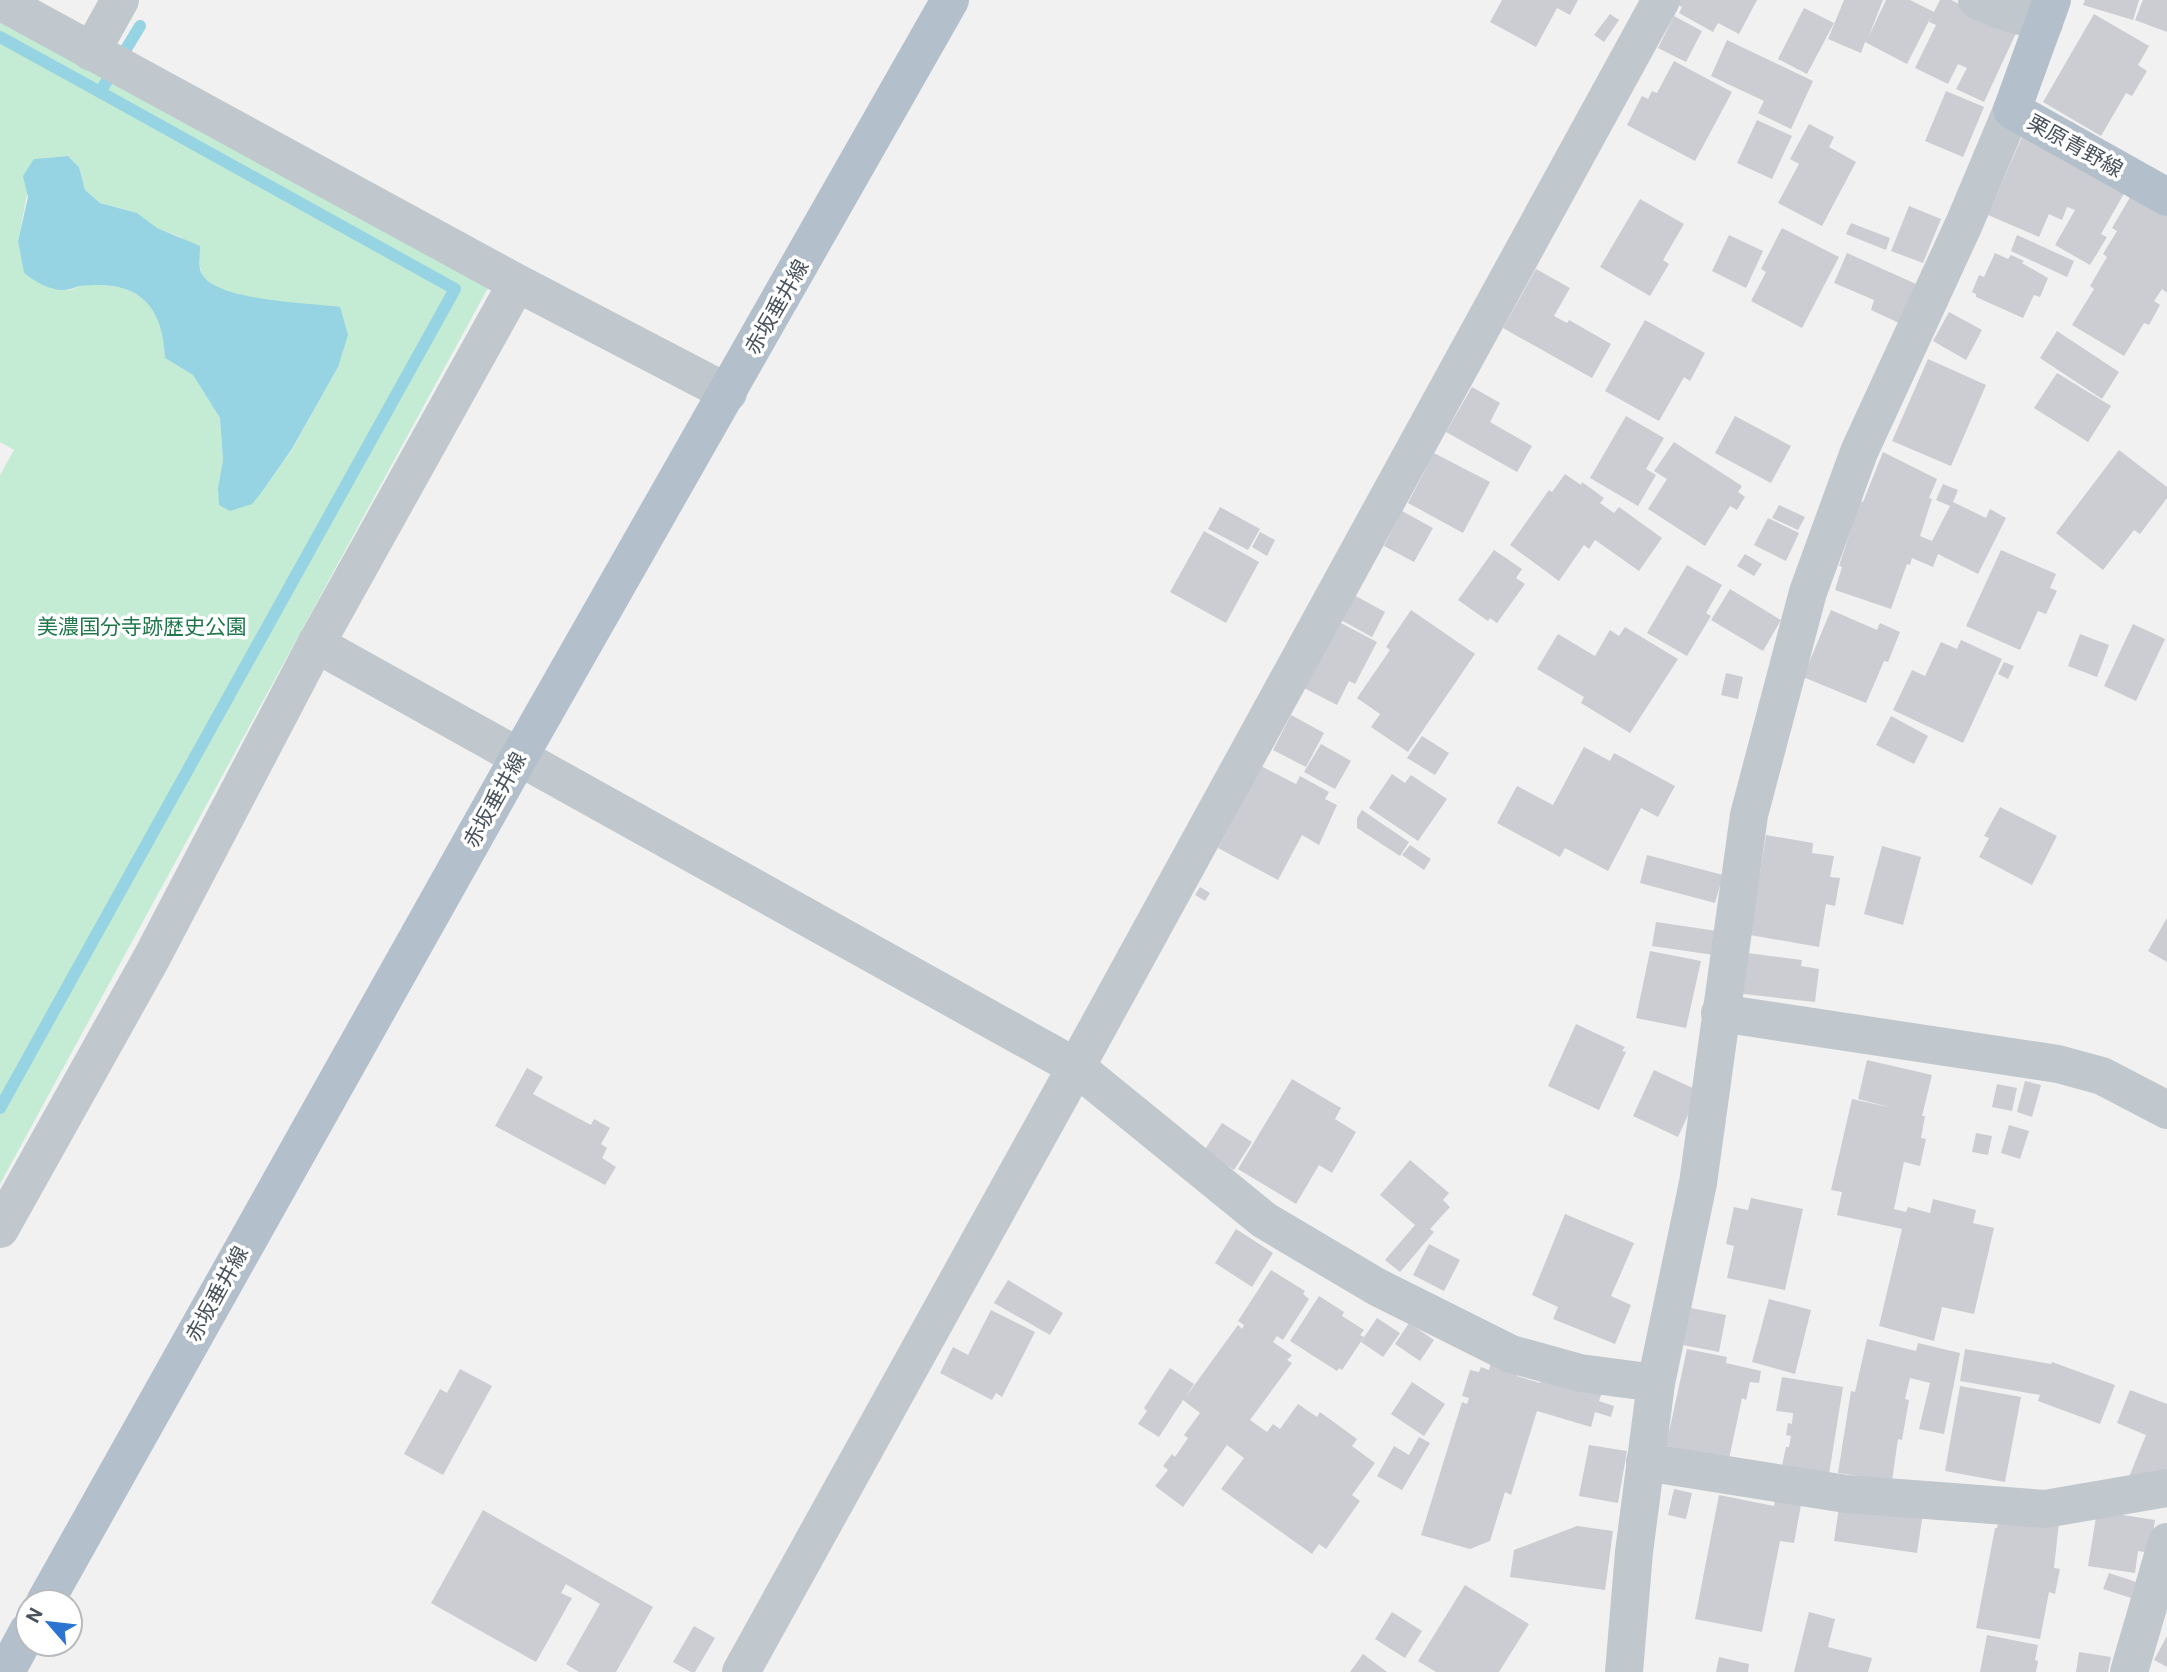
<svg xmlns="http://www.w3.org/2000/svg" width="2167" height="1672" font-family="Roboto,'Noto Sans JP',sans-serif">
  <rect width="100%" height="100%" fill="#f2f1f1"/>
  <path fill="#c4ebd3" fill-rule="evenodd" d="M 0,20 L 489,286 L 0,1184 L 0,475 L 14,450 L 0,442 ZM 68,156 L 79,167 L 85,190 L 100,203 L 137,213 L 156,228 L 181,237 L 199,261 L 202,276 L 217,288 L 243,296 L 338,367 L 292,450 L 261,493 L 218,488 L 223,460 L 220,418 L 193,375 L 165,358 C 163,316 149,288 102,285 C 96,284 87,285 80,286 C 76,287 70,291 65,290 C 55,289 34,278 24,273 L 18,241 L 34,159 Z"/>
  <path fill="#96d3e3" d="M 68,156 L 79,167 L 85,190 L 100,203 L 137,213 L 157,228 L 200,246 C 200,256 197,269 204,277 C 223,301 309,303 340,307 L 348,335 L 338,367 L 292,449 L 261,493 L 252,504 L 230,511 L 219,505 L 218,488 L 223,460 L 220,418 L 193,375 L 165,358 C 163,316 148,287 102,285 C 95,285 86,285 80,286 C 75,287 69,290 64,290 C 49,290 36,282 24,273 L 18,241 L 28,197 L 23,176 L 34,159 Z"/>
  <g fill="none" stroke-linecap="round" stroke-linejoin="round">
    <g stroke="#96d3e3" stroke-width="12">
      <path d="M 0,37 L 100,92 L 140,26"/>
      <path d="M 0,1108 L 455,289 L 100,92"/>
    </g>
  </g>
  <g fill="#cbcdd2">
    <path d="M 1502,0 L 1578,0 L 1570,15 L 1557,8 L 1536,47 L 1490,22 Z"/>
    <path d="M 1680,0 L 1757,0 L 1739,34 L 1718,23 L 1713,32 L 1679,13 L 1682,7 L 1677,4 Z"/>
    <path d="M 1844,0 L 1883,0 L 1868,38 L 1886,0 L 1910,0 L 1934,12 L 1940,0 L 1951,0 L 2017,31 L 1984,102 L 1956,89 L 1967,68 L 1958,64 L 1948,84 L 1915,68 L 1936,25 L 1929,22 L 1932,15 L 1907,64 L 1865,42 L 1861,53 L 1828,39 Z"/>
    <path d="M 2085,0 L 2139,0 L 2133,20 L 2083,5 Z"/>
    <path d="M 2143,0 L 2167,0 L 2167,32 L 2135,20 Z"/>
    <path d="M 1804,8 L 1834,23 L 1807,74 L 1778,59 Z"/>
    <path d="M 1610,14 L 1619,20 L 1604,42 L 1594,35 Z"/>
    <path d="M 2094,14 L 2149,46 L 2138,65 L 2147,71 L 2132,96 L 2126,93 L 2101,136 L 2043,102 Z"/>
    <path d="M 1674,16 L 1702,31 L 1686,62 L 1658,48 Z"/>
    <path d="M 1727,40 L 1813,81 L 1791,129 L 1758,113 L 1764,101 L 1711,76 Z"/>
    <path d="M 1674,61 L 1732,92 L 1695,161 L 1627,125 L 1642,96 L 1648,99 L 1652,91 L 1657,93 Z"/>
    <path d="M 1946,91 L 1984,107 L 1963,157 L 1925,141 Z"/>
    <path d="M 1757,120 L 1792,136 L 1772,179 L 1737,163 Z"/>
    <path d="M 1809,124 L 1834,137 L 1829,147 L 1856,162 L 1822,226 L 1778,203 L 1799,164 L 1790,159 Z"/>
    <path d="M 2022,137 L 2126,190 L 2101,234 L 2107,237 L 2090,265 L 2055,245 L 2075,210 L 2067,207 L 2062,220 L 2049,214 L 2039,237 L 1988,215 Z"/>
    <path d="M 2132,194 L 2167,215 L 2167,293 L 2162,289 L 2154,301 L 2160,305 L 2149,325 L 2144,323 L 2124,356 L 2072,325 L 2094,289 L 2090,286 L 2107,257 L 2103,254 L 2117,231 L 2112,228 Z"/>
    <path d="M 1640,199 L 1684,224 L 1663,260 L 1669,264 L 1650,296 L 1600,267 Z"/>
    <path d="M 1909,206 L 1941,219 L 1923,263 L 1891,251 Z"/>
    <path d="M 1851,223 L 1890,238 L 1886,250 L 1846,234 Z"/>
    <path d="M 1782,228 L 1839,257 L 1802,328 L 1751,301 L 1766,272 L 1761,269 Z"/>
    <path d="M 1729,235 L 1763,251 L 1746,288 L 1712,271 Z"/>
    <path d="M 2017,235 L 2074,261 L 2067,277 L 2011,251 Z"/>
    <path d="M 1847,253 L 1916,284 L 1899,323 L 1871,310 L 1874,300 L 1834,283 Z"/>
    <path d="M 1995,253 L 2008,259 L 2011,255 L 2024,261 L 2022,263 L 2048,278 L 2040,297 L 2034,295 L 2023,318 L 1976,297 L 1976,294 L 1972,292 L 1979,275 L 1984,277 Z"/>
    <path d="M 1536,269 L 1570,288 L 1554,316 L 1567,323 L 1569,320 L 1611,344 L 1592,378 L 1503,328 Z"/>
    <path d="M 1949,312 L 1982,330 L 1966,360 L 1933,341 Z"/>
    <path d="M 1645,320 L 1705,353 L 1690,381 L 1684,377 L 1659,421 L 1605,391 Z"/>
    <path d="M 2057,331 L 2119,372 L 2102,399 L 2040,358 Z"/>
    <path d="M 1928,359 L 1986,385 L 1951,466 L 1892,441 Z"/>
    <path d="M 2057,373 L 2111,406 L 2088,442 L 2034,408 Z"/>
    <path d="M 1472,387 L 1500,403 L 1490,422 L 1532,446 L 1517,472 L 1446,432 Z"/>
    <path d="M 1626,416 L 1664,438 L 1646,469 L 1656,475 L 1638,506 L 1590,478 Z"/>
    <path d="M 1735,416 L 1791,446 L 1771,483 L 1715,453 Z"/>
    <path d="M 1674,442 L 1742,486 L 1738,492 L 1745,497 L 1737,510 L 1730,506 L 1705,546 L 1648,509 L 1667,479 L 1654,471 Z"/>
    <path d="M 2119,450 L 2167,487 L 2167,498 L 2140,534 L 2134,530 L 2103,570 L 2056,533 Z"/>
    <path d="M 1883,452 L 1937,479 L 1929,498 L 1932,499 L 1920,536 L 1932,541 L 1950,506 L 1936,500 L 1943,484 L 1958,490 L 1953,502 L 1986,518 L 1990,509 L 2006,518 L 1978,574 L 1938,554 L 1933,567 L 1912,558 L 1910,565 L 1907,564 L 1891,609 L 1835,590 L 1842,567 L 1839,566 L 1860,501 L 1863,502 Z"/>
    <path d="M 1434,453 L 1490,482 L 1463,533 L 1408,503 Z"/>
    <path d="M 1565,474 L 1581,485 L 1582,482 L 1604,498 L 1600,503 L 1614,513 L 1619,507 L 1662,538 L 1639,571 L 1595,540 L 1589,549 L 1584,545 L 1559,581 L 1510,545 L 1549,490 L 1552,492 Z"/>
    <path d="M 1779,505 L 1805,517 L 1798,530 L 1772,518 Z"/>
    <path d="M 1220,507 L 1260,529 L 1248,550 L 1208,529 Z"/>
    <path d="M 1402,511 L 1433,528 L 1414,562 L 1384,546 Z"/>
    <path d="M 1768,518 L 1799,533 L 1786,561 L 1754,545 Z"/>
    <path d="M 1204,531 L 1259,562 L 1226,623 L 1170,592 Z"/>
    <path d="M 1260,532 L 1275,540 L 1267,556 L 1252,547 Z"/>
    <path d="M 1494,550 L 1522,569 L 1516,578 L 1525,584 L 1497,623 L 1490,618 L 1488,621 L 1458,600 Z"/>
    <path d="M 2001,550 L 2056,574 L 2050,588 L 2057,591 L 2046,614 L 2038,611 L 2020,650 L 1966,626 Z"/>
    <path d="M 1745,554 L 1762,564 L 1754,576 L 1737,566 Z"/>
    <path d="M 1687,565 L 1722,585 L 1706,613 L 1711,616 L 1687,656 L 1647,633 Z"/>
    <path d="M 1730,589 L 1781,620 L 1763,651 L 1711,620 Z"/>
    <path d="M 1354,595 L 1385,612 L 1372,637 L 1341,620 Z"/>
    <path d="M 1411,610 L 1475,654 L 1408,752 L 1371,727 L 1380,714 L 1357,698 L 1390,650 L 1386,647 Z"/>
    <path d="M 1831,610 L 1877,630 L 1880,623 L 1900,632 L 1888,662 L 1884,661 L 1866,703 L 1803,677 Z"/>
    <path d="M 1339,622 L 1377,642 L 1355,684 L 1349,681 L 1337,705 L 1304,688 Z"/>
    <path d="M 2133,624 L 2165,639 L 2136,701 L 2104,686 Z"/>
    <path d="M 1625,627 L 1678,659 L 1630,733 L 1581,703 L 1584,697 L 1537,669 L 1558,634 L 1595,656 L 1610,630 L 1619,636 Z"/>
    <path d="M 2080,634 L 2109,645 L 2097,677 L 2068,666 Z"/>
    <path d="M 1961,640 L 2002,659 L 1963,743 L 1893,710 L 1912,670 L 1925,676 L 1941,642 L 1957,649 Z"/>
    <path d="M 2004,662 L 2014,666 L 2008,679 L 1998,674 Z"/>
    <path d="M 1726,673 L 1743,677 L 1738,699 L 1721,695 Z"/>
    <path d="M 1291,715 L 1324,733 L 1306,767 L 1273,750 Z"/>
    <path d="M 1891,716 L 1928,736 L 1914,764 L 1876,745 Z"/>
    <path d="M 1422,736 L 1449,753 L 1435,775 L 1407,758 Z"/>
    <path d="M 1321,744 L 1351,761 L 1335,789 L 1304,772 Z"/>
    <path d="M 1584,747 L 1610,761 L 1614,753 L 1675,786 L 1658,817 L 1641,808 L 1608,871 L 1565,848 L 1560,857 L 1497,823 L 1517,786 L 1553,805 Z"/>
    <path d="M 1261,766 L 1296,784 L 1300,776 L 1329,792 L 1325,799 L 1337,805 L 1319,845 L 1302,835 L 1278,880 L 1218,848 Z"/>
    <path d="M 1392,774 L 1405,783 L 1411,775 L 1447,799 L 1418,841 L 1369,808 Z"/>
    <path d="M 2000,807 L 2057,836 L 2032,885 L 1979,857 L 1989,838 L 1984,836 Z"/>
    <path d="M 1362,810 L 1409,842 L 1400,856 L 1357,828 L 1357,818 Z"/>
    <path d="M 1766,835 L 1813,843 L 1812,853 L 1834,856 L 1830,877 L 1840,878 L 1835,906 L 1826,904 L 1819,947 L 1750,935 Z"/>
    <path d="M 1410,845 L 1431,859 L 1424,870 L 1402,855 Z"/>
    <path d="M 1882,846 L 1921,857 L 1903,925 L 1864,914 Z"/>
    <path d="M 1647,855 L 1723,875 L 1715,903 L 1640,883 Z"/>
    <path d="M 1200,887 L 1210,893 L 1205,901 L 1195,895 Z"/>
    <path d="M 2167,918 L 2167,962 L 2148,951 Z"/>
    <path d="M 1656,922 L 1717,931 L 1714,955 L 1652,946 Z"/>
    <path d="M 1650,951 L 1701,961 L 1686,1028 L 1636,1018 Z"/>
    <path d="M 1748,953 L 1802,960 L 1801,966 L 1819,969 L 1815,1002 L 1743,994 Z"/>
    <path d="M 1576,1024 L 1625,1047 L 1622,1051 L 1626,1052 L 1599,1110 L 1548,1086 Z"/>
    <path d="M 1867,1060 L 1932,1075 L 1922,1116 L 1925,1116 L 1921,1138 L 1926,1139 L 1920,1166 L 1904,1162 L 1894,1209 L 1906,1212 L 1908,1207 L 1930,1213 L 1933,1199 L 1976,1210 L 1973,1223 L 1994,1228 L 1974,1314 L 1942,1307 L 1934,1341 L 1879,1326 L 1902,1229 L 1837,1215 L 1842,1192 L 1831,1190 L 1852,1099 L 1893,1108 L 1858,1099 Z"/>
    <path d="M 527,1068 L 543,1077 L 533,1094 L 591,1125 L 594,1119 L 610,1128 L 601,1144 L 607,1148 L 602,1158 L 616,1167 L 605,1185 L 495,1126 Z"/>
    <path d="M 1654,1070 L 1699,1091 L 1678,1137 L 1633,1116 Z"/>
    <path d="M 1292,1079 L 1341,1108 L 1335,1119 L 1356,1132 L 1332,1173 L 1319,1165 L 1296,1204 L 1238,1169 Z"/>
    <path d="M 2025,1081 L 2041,1085 L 2032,1117 L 2017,1112 Z"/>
    <path d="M 1997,1084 L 2017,1088 L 2012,1111 L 1992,1107 Z"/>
    <path d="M 1222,1123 L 1252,1142 L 1234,1170 L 1204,1151 Z"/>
    <path d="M 2009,1125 L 2029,1131 L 2020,1159 L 2001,1153 Z"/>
    <path d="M 1976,1133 L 1992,1136 L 1988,1155 L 1972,1152 Z"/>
    <path d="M 1410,1160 L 1449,1193 L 1443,1200 L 1450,1207 L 1430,1229 L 1434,1232 L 1400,1272 L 1385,1260 L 1415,1225 L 1380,1195 Z"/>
    <path d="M 1751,1198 L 1803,1209 L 1785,1290 L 1727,1278 L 1734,1246 L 1726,1244 L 1734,1207 L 1748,1210 Z"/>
    <path d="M 1565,1214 L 1634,1243 L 1611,1296 L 1631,1305 L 1615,1344 L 1553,1319 L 1558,1307 L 1532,1295 Z"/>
    <path d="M 1236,1229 L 1273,1253 L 1252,1287 L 1215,1263 Z"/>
    <path d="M 1429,1244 L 1460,1260 L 1444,1291 L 1413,1275 Z"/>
    <path d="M 1271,1270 L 1305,1291 L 1303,1294 L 1309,1299 L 1283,1340 L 1277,1336 L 1273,1342 L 1292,1355 L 1287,1360 L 1292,1363 L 1250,1420 L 1267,1432 L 1273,1424 L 1280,1429 L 1298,1404 L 1317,1417 L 1320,1412 L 1357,1439 L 1352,1446 L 1375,1463 L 1352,1495 L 1360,1501 L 1326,1549 L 1319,1544 L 1312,1554 L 1221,1489 L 1244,1458 L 1227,1445 L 1183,1507 L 1155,1486 L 1168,1470 L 1163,1466 L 1172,1454 L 1175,1457 L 1188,1438 L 1184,1435 L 1200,1413 L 1183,1400 L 1159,1437 L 1138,1424 L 1147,1411 L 1144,1408 L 1170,1368 L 1194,1384 L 1185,1398 L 1238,1325 L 1242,1329 L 1244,1325 L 1238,1321 Z"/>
    <path d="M 1008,1280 L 1063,1313 L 1050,1335 L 994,1303 Z"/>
    <path d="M 1319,1296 L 1344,1312 L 1342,1316 L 1364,1330 L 1360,1335 L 1364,1337 L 1342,1370 L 1339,1368 L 1337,1371 L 1290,1341 Z"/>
    <path d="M 1769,1299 L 1811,1310 L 1795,1374 L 1752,1362 Z"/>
    <path d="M 1691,1308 L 1726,1315 L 1719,1352 L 1683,1345 Z"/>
    <path d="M 991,1310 L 1035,1332 L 1002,1397 L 996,1393 L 992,1400 L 940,1373 L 953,1347 L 968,1355 Z"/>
    <path d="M 1377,1318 L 1400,1333 L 1383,1357 L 1361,1342 Z"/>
    <path d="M 1409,1323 L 1434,1340 L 1420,1361 L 1395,1344 Z"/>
    <path d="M 1867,1339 L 1916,1351 L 1918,1343 L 1960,1353 L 1944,1434 L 1919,1429 L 1930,1383 L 1910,1378 L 1905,1399 L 1909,1400 L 1902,1440 L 1898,1439 L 1892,1481 L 1838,1473 L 1851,1391 L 1855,1392 Z"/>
    <path d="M 1687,1349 L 1727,1357 L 1726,1363 L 1761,1371 L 1759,1383 L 1750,1382 L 1746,1400 L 1742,1398 L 1729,1459 L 1666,1446 Z"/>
    <path d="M 1965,1349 L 2051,1364 L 2052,1362 L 2115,1385 L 2100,1424 L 2038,1401 L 2040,1395 L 1960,1381 Z"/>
    <path d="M 1491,1361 L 1519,1369 L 1517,1376 L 1540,1383 L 1543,1374 L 1602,1392 L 1599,1401 L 1614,1406 L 1611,1417 L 1595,1412 L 1591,1427 L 1537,1411 L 1511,1495 L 1505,1492 L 1490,1541 L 1470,1549 L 1421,1535 L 1462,1402 L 1467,1404 L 1469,1398 L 1462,1396 L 1470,1370 L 1479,1372 L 1481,1367 L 1489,1370 Z"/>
    <path d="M 460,1369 L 492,1386 L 443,1475 L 404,1454 L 440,1389 L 447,1393 Z"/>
    <path d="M 1782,1377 L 1843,1387 L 1829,1474 L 1782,1466 L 1786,1447 L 1789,1447 L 1791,1436 L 1786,1435 L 1788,1423 L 1792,1424 L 1793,1413 L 1776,1411 Z"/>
    <path d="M 1412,1382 L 1445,1404 L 1424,1436 L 1391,1414 Z"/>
    <path d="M 1960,1386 L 2021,1397 L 2005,1482 L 1945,1471 Z"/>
    <path d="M 2130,1390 L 2167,1404 L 2167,1468 L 2163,1478 L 2129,1477 L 2146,1435 L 2117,1423 Z"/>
    <path d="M 1419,1437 L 1430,1443 L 1402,1490 L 1377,1476 L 1394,1446 L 1409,1455 Z"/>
    <path d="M 1589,1445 L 1627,1451 L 1618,1503 L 1579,1496 Z"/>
    <path d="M 1674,1489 L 1692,1493 L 1686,1519 L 1668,1515 Z"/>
    <path d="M 1719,1495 L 1774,1506 L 1775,1500 L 1801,1505 L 1794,1543 L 1780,1541 L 1762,1632 L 1695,1619 Z"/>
    <path d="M 1840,1501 L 1923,1513 L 1917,1553 L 1834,1541 Z"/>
    <path d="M 483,1510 L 653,1607 L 616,1672 L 579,1672 L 566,1664 L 600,1604 L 566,1584 L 561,1593 L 572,1598 L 536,1662 L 431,1603 Z"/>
    <path d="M 2097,1511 L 2155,1520 L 2150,1553 L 2138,1551 L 2135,1573 L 2088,1566 Z"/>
    <path d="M 1999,1519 L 2059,1522 L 2054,1568 L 2060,1569 L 2055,1594 L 2049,1592 L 2040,1639 L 1976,1628 L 1995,1528 L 1997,1528 Z"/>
    <path d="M 1577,1526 L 1613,1531 L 1605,1590 L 1510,1577 L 1514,1550 Z"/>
    <path d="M 2109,1573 L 2136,1582 L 2131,1598 L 2103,1589 Z"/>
    <path d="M 1465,1585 L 1529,1624 L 1499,1672 L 1436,1672 L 1418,1661 Z"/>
    <path d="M 1392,1612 L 1422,1631 L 1405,1658 L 1375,1639 Z"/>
    <path d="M 1809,1612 L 1835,1619 L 1828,1647 L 1872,1658 L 1868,1672 L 1794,1672 Z"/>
    <path d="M 694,1626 L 715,1638 L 695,1672 L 691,1672 L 673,1662 Z"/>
    <path d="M 1987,1635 L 2038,1645 L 2035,1660 L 2038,1661 L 2036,1672 L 1980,1672 Z"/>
    <path d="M 2167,1636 L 2167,1667 L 2154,1660 Z"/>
    <path d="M 2079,1652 L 2111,1657 L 2108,1672 L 2076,1672 Z"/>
    <path d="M 1363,1654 L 1387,1672 L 1350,1672 Z"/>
    <path d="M 1719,1657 L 1749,1664 L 1748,1672 L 1716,1672 Z"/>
  </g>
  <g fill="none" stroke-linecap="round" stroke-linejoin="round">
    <g stroke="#c0c8cd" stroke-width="38">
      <path d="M 1977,0 L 1997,9 L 2044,23"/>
      <path d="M 0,1 L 517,283 L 728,393"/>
      <path d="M 91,52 L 120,0"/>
      <path d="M 316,644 L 1076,1067 L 1264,1220 L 1377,1287 L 1511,1354 L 1580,1373 L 1656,1383"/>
      <path d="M 1720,1013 L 2058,1064 L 2102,1076 L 2167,1110"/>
      <path d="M 0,1229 L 151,959 L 316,644 L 517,283"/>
      <path d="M 1645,1462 L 1846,1494 L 2045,1509 L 2167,1488"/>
      <path d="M 741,1672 L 1076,1067 L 1661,0"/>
      <path d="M 1624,1672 L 1634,1552 L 1656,1383 L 1698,1183 L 1749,815 L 1808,592 L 1859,452 L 1964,224 L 2012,110"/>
      <path d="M 2129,1672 L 2167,1542"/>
    </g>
    <g stroke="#b3c0cc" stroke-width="38">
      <path d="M 2052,0 L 2012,110 L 2167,197"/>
      <path d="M 45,1602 L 519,757 L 950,0"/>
      <path d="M 6,1672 L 28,1631"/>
    </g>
  </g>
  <g text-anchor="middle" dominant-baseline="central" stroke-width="7" stroke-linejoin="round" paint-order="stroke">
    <g font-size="21" fill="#4a535c" stroke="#fff">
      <text transform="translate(2075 146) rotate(29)">栗原青野線</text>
      <text transform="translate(777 307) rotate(-60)">赤坂垂井線</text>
      <text transform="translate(495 800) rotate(-61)">赤坂垂井線</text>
      <text transform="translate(217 1294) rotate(-61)">赤坂垂井線</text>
    </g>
    <g font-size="21" fill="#21774c" stroke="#fff">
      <text x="142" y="627">美濃国分寺跡歴史公園</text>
    </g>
  </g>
  <g transform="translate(49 1623) rotate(298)"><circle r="33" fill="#ffffff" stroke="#b7babe" stroke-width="2"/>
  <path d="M0-5L12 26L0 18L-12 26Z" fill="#2c74d1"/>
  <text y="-10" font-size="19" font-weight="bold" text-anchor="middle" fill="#4a535c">N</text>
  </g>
</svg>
